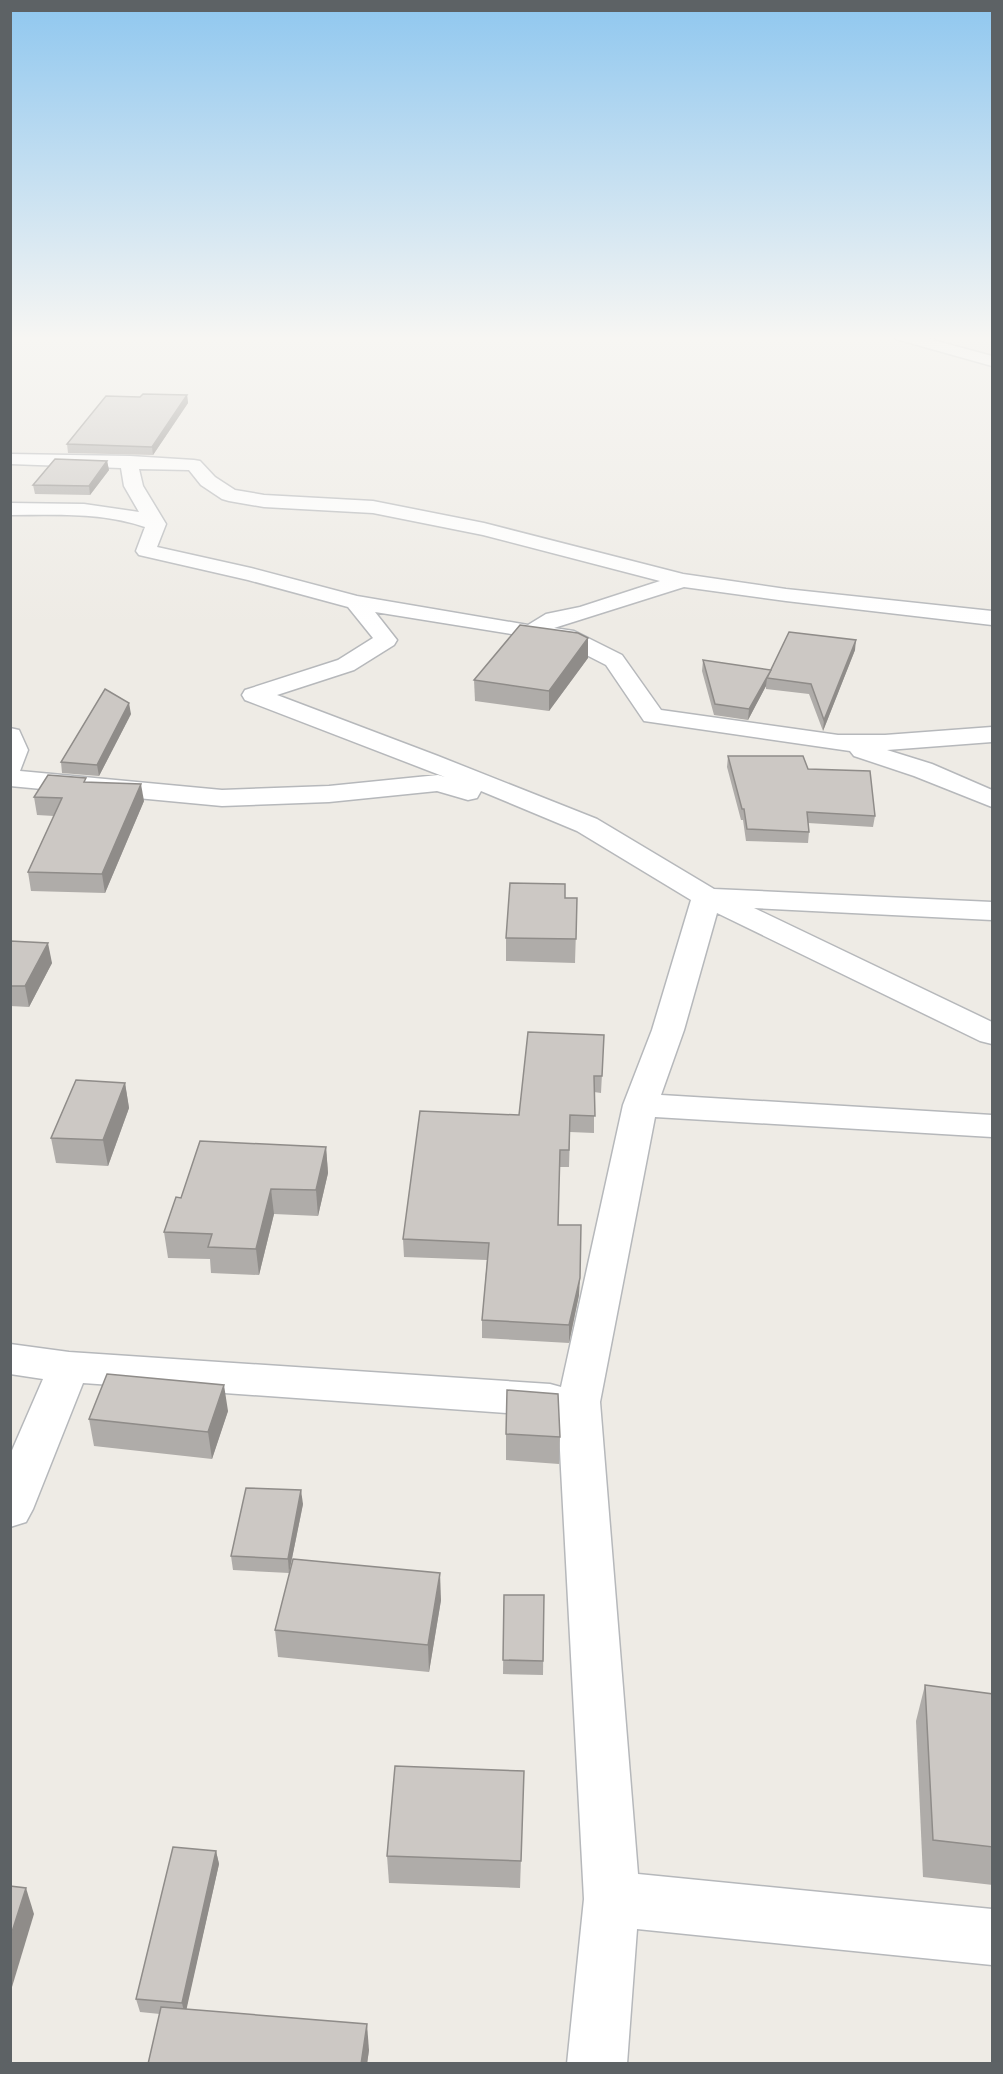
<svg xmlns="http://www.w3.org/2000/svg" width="1003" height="2074" font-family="'Roboto Condensed',sans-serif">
  <rect width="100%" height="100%" fill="#eeebe5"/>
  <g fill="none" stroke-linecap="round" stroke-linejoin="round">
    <defs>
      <g id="minor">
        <path d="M 894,336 L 918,336 L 992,356 L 992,366 L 896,339 Z"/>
        <path d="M 10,454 L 130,456 L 194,460 L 200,461 L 215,477 L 235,490 L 264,495 L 373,501 L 484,523 L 683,574 L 786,589 L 992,611 L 992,625 L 786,601 L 684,587 L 554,628 L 574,631 L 622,655 L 661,710 L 838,735 L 885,735 L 992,727 L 992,742 L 887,750 L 932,764 L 992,790 L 992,807 L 914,776 L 854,756 L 850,751 L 644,721 L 606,665 L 561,642 L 375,612 L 397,640 L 394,645 L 354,670 L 277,695 L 438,756 L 597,819 L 714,889 L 992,902 L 992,920 L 754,908 L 992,1022 L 992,1044 L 980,1041 L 717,913 L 684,1030 L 661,1095 L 992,1115 L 992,1137 L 655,1117 L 600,1402 L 638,1874 L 992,1909 L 992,1965 L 637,1929 L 627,2064 L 567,2064 L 584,1899 L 558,1413 L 550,1416 L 83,1383 L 33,1509 L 26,1522 L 10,1527 L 10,1455 L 43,1379 L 10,1374 L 10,1344 L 69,1352 L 550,1384 L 561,1387 L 623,1105 L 652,1030 L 691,900 L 577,831 L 481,791 L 477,798 L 468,800 L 437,791 L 329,802 L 222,806 L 10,786 L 10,728 L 19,730 L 28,750 L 20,771 L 222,790 L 329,786 L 438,775 L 445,777 L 245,700 L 242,695 L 245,690 L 338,660 L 373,638 L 348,607 L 248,580 L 139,555 L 136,551 L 145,527 C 102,512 55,515 10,515 L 10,503 L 84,504 L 139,512 L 124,486 L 121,468 L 10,464 ZM 139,469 L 189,470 L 201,485 L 222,499 L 229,501 L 264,507 L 373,513 L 483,535 L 660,581 L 580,607 L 546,614 L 528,625 L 357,596 L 251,568 L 157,547 L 166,524 L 143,486 Z"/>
      </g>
    </defs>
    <use href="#minor" stroke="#b6b8bb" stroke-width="3"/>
    <use href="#minor" fill="#fff" fill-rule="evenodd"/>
  </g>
  <g fill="#afaca9">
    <path d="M 187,395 L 188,403 L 153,455 L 68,453 L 67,444 L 140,397 Z"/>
    <path d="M 107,461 L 109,470 L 90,495 L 35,494 L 33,485 Z"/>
    <path d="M 855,650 L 823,731 L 809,694 L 766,689 L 766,686 L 748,720 L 714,715 L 702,671 L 703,660 L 771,670 Z"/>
    <path d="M 588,658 L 549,711 L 475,701 L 474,680 Z"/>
    <path d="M 131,714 L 99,776 L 62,773 L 61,762 Z"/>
    <path d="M 728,756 L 808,769 L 875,816 L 873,827 L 808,823 L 809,832 L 808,843 L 746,841 L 743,820 L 741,820 L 727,767 Z"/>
    <path d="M 87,782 L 144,801 L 105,893 L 31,891 L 28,872 L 54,816 L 37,815 L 34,797 Z"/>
    <path d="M 565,898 L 577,898 L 575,963 L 506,961 L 506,938 Z"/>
    <path d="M 10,941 L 52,963 L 29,1007 L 10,1006 Z"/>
    <path d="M 604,1035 L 601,1093 L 594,1092 L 594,1133 L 570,1132 L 569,1167 L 559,1167 L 558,1225 L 579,1295 L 569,1343 L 482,1338 L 482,1320 L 487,1260 L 404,1257 L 403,1239 L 519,1115 Z"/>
    <path d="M 125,1083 L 129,1108 L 108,1166 L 56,1163 L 51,1138 Z"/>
    <path d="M 326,1147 L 328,1173 L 318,1216 L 274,1214 L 259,1275 L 211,1273 L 210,1259 L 168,1258 L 164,1232 L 181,1198 Z"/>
    <path d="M 228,1411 L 212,1459 L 94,1446 L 89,1419 Z"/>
    <path d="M 506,1434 L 560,1437 L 559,1464 L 506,1460 Z"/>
    <path d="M 303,1504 L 289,1573 L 233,1570 L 231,1556 Z"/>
    <path d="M 504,1595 L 544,1595 L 543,1675 L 503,1674 Z"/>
    <path d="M 441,1600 L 429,1672 L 278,1657 L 275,1630 Z"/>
    <path d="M 925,1685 L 993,1694 L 993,1885 L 923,1877 L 916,1721 Z"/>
    <path d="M 523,1798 L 520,1888 L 389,1883 L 387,1856 Z"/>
    <path d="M 216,1851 L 219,1864 L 186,2009 L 369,2050 L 367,2064 L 148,2064 L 160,2014 L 140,2012 L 136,1999 Z"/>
  </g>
  <g fill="#8f8c89">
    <path d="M 187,395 L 188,403 L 153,455 L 152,447 Z"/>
    <path d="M 107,461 L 109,470 L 90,495 L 89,486 Z"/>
    <path d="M 588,638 L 588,658 L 549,711 L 549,691 Z"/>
    <path d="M 856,640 L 855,650 L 823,731 L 824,720 Z"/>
    <path d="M 771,670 L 767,678 L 766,686 L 748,720 L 749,709 Z"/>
    <path d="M 129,703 L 131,714 L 99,776 L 97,765 Z"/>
    <path d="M 141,784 L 144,801 L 105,893 L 102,874 Z"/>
    <path d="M 48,943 L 52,963 L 29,1007 L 25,986 Z"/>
    <path d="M 125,1083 L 129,1108 L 108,1166 L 103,1140 Z"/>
    <path d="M 326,1147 L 328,1173 L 318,1216 L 316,1190 Z"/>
    <path d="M 271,1189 L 274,1214 L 259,1275 L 256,1249 Z"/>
    <path d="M 580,1278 L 579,1295 L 569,1343 L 569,1325 Z"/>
    <path d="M 224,1385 L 228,1411 L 212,1459 L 208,1432 Z"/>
    <path d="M 301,1490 L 303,1504 L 289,1573 L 288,1559 Z"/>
    <path d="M 440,1573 L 441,1600 L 429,1672 L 428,1645 Z"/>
    <path d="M 216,1851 L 219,1864 L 185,2016 L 182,2003 Z"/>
    <path d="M 26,1888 L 34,1914 L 12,1987 L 10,1983 L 10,1938 Z"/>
    <path d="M 367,2024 L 369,2050 L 367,2064 L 361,2064 Z"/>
  </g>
  <g fill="#ccc8c4" stroke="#8f8c89" stroke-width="1.5">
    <path d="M 143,394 L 187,395 L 152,447 L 67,444 L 106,396 L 140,397 Z"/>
    <path d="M 55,459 L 107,461 L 89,486 L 33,485 Z"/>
    <path d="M 520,625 L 578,633 L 588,638 L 549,691 L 474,680 Z"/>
    <path d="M 789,632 L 856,640 L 824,720 L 811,684 L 767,678 Z"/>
    <path d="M 703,660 L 771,670 L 749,709 L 715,704 Z"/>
    <path d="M 105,689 L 129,703 L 97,765 L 61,762 Z"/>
    <path d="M 728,756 L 803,756 L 808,769 L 870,771 L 875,816 L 807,812 L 809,832 L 747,829 L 744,809 L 742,809 Z"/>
    <path d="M 48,775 L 86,778 L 84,782 L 141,784 L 102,874 L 28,872 L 62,798 L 34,797 Z"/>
    <path d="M 510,883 L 565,884 L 565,898 L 577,898 L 576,939 L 506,938 Z"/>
    <path d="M 10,941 L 48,943 L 25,986 L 10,986 Z"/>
    <path d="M 528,1032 L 604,1035 L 602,1076 L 594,1076 L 595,1116 L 570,1115 L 569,1150 L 560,1150 L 558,1225 L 581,1225 L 580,1278 L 569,1325 L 482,1320 L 489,1243 L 403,1239 L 420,1111 L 519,1115 Z"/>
    <path d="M 76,1080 L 125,1083 L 103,1140 L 51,1138 Z"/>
    <path d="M 200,1141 L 326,1147 L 316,1190 L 271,1189 L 256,1249 L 208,1247 L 212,1234 L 164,1232 L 176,1197 L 181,1198 Z"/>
    <path d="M 107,1374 L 224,1385 L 208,1432 L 89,1419 Z"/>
    <path d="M 507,1390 L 558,1394 L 560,1437 L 506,1434 Z"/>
    <path d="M 246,1488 L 301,1490 L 288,1559 L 231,1556 Z"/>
    <path d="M 293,1559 L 440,1573 L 428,1645 L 275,1630 Z"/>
    <path d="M 504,1595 L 544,1595 L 543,1661 L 503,1660 Z"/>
    <path d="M 925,1685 L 993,1694 L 993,1847 L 933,1840 Z"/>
    <path d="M 395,1766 L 524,1771 L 521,1861 L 387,1856 Z"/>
    <path d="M 173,1847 L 216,1851 L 182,2003 L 136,1999 Z"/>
    <path d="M 10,1886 L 26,1888 L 10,1938 Z"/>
    <path d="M 161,2007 L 367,2024 L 361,2064 L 148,2064 Z"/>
  </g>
  <linearGradient id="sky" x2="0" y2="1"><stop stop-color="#8fc7ef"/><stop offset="0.54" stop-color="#f7f6f3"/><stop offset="1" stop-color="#f7f6f3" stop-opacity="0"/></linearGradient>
  <rect width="1003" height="626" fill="url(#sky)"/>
  <rect width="1003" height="2074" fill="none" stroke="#5d6265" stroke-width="24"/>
</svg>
